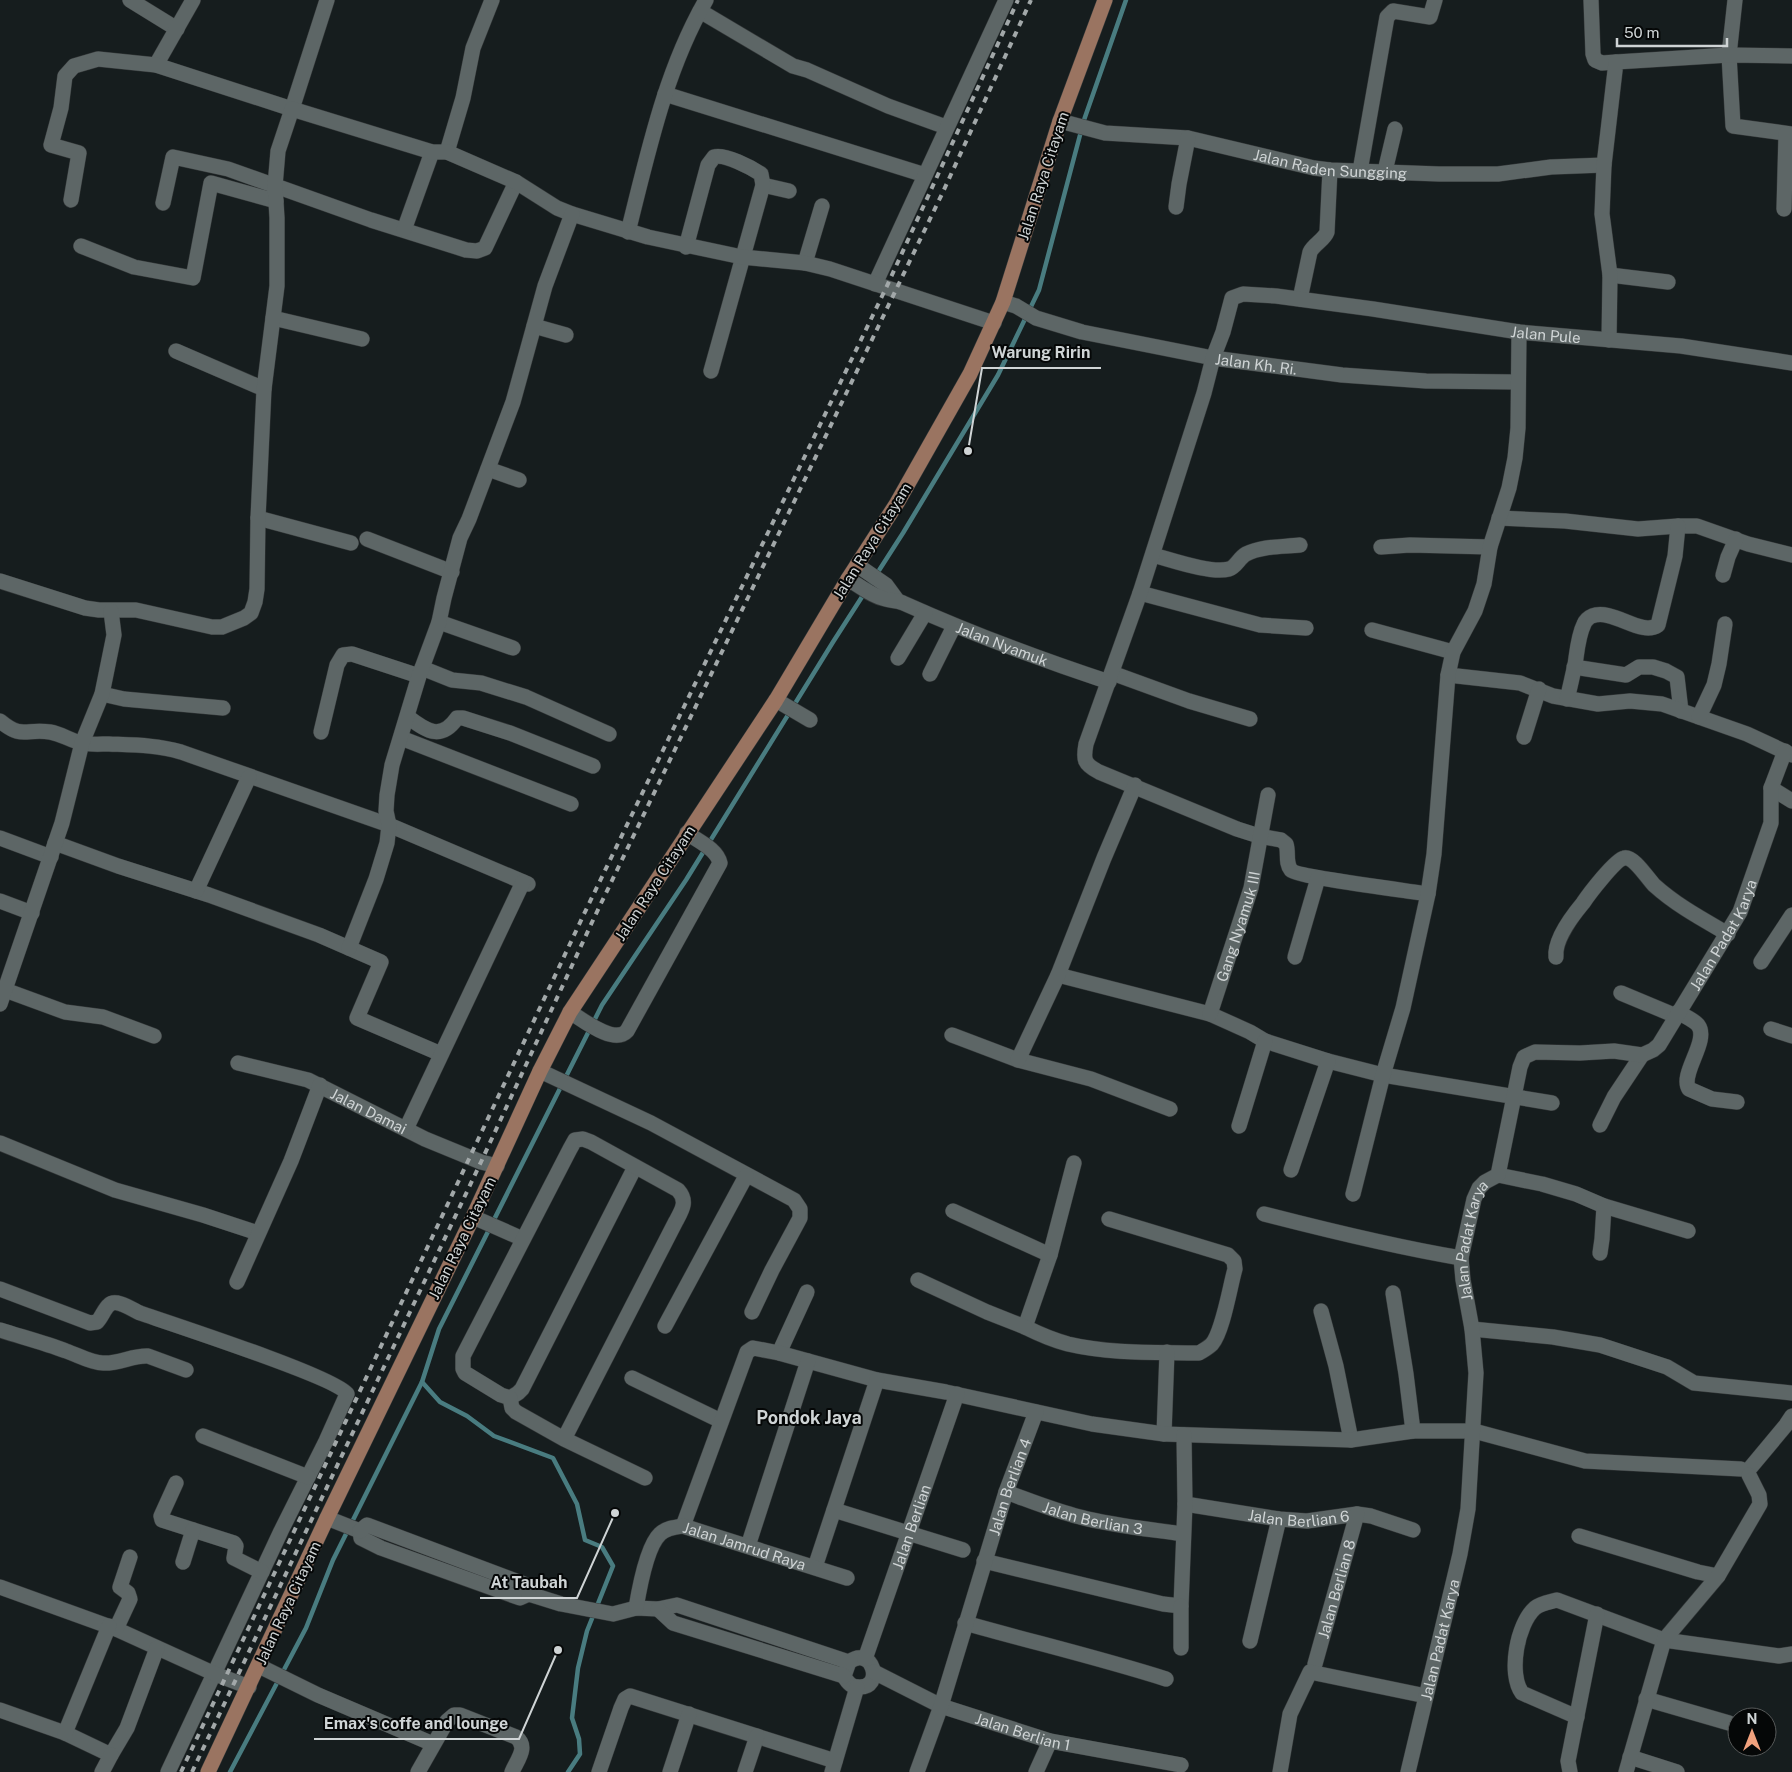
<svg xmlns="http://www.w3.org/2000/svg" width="1792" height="1772" font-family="'Public Sans',sans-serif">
  <rect width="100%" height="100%" fill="#161d1e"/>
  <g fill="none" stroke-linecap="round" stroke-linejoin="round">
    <g stroke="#497c80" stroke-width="4.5">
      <path d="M 422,1382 L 440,1402 L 467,1416 L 494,1436 L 553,1458 L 577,1504 L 585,1540 L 602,1547 L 613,1566 L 587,1631 L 578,1668 L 572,1718 L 579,1739 L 580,1754 L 568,1772"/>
      <path d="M 230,1772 L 306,1628 L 333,1560 L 422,1382 L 439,1329 L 602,1005 L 686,880 L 833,642 L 903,533 L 998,375 L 1039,290 L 1084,120 L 1126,0"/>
    </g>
    <defs>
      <g id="minor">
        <path d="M 130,0 L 177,29"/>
        <path d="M 1591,0 L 1593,54 L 1595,60 L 1602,63 L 1616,62"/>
        <path d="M 1735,0 L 1729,55 L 1733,126 L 1792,134"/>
        <path d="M 700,11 L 793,66 L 807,70 L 888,106 L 946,127"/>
        <path d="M 156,65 L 193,0"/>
        <path d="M 665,94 L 925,175"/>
        <path id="s1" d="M 1060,121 L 1105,133 L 1188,138 L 1314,168 L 1330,170 L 1439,174 L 1498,174 L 1551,167 L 1604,165"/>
        <path d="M 447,152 L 463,98 L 473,48 L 492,0"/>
        <path d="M 1360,171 L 1387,17 L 1393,11 L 1430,17 L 1435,0"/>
        <path d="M 1385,171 L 1395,129"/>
        <path d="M 763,185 L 789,191"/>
        <path d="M 71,200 L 79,153 L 51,145 L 61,108 L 65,76 L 74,66 L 98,59 L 156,65 L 292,109 L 327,0"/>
        <path d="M 163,203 L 173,157 L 228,169 L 371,220 L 466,250 L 477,251 L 485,248 L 516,182"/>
        <path d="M 1176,207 L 1179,184 L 1188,138"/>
        <path d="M 1784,209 L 1786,134"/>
        <path d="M 404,230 L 432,152"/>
        <path d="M 628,232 C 648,153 665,71 706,0"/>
        <path d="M 81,246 L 134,267 L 193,278 L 211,183 L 276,201"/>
        <path d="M 686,247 L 708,165 L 714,157 C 724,153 752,168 761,174 L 763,185 L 711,371"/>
        <path d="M 805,263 L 822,206"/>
        <path d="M 1610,275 L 1668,282"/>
        <path d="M 875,284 L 1006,0"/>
        <path d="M 1300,299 L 1310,252 C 1314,244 1324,240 1327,232 L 1330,170"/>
        <path id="s2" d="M 1003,302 L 1016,306 L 1036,318 L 1082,332 L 1213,358 L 1342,375 L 1426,381 L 1517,382"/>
        <path d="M 273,318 L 362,339"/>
        <path d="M 534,326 L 566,335"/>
        <path d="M 1609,340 L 1610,275 L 1602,214 L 1604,165 L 1616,62 L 1729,55 L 1792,56"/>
        <path d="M 176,351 L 264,389"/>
        <path d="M 488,469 L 519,480"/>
        <path d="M 258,518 L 351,543"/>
        <path d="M 1499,518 L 1565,521 L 1638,529 L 1678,526 L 1697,526 L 1748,544 L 1792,555"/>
        <path d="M 367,539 L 452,572"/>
        <path d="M 1381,547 L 1410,545 L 1490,547"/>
        <path d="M 1153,555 C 1172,560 1211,574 1229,569 C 1236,567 1239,558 1246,554 C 1262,546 1282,547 1300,545"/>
        <path d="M 857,565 L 886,585 L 897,600"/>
        <path d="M 1723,575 L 1728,557 L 1736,539"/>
        <path id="s3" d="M 848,579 C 860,586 871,596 885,599 C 891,601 897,600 903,603 C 970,633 1039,659 1109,682"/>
        <path d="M 0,581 L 85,608 L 99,610 L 136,610 L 212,627 L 222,627 L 244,618 L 251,613 L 255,602 L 257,589 L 258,518 L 264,389 L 277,286 L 277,218 L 275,186 L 278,151 L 292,109 L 432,152 L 447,152 L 516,182 L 557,208 L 572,214 L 648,237 L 742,257 L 805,263 L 830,269 L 994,323"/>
        <path d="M 1140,593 L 1260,625 L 1306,628"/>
        <path d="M 439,622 L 513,648"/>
        <path d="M 1372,630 L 1453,652"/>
        <path d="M 898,658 L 925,613"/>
        <path d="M 1574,667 L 1626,675 L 1639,667 L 1653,667 L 1666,671 L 1677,677 L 1681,711"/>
        <path d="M 422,668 L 452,680 L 481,683 L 526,697 L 609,734"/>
        <path d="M 1112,673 L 1189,701 L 1250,719"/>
        <path d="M 930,674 L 954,626"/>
        <path d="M 1448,675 L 1520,683 L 1553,696 L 1598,704 L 1630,701 L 1662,704 L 1747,734 L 1792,755"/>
        <path d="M 102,694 L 124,699 L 223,708"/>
        <path d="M 1567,699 C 1570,688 1572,677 1575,665 C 1577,652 1578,636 1584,624 C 1585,621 1589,617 1592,616 C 1613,608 1641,637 1658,625 L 1675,556 L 1678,526"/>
        <path d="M 776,700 L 810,720"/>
        <path d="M 408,717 C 426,731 441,741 457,718 L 463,718 L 510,733 L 593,766"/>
        <path d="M 1699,717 L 1714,685 L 1719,664 L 1725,624"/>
        <path d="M 0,721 C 23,740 25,728 50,732 C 62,734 71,741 82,743 C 91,745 101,744 109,744 C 134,745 157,745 181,752 L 389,825 L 528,884"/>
        <path d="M 321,732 L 337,665 L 343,655 L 352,654 L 419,676"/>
        <path d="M 1524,737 L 1539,689"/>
        <path d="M 401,738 L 571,804"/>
        <path d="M 1771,788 L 1792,801"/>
        <path d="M 0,838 L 51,857"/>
        <path d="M 55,843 L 118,866 L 209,895 L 319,935 L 381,962 L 357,1018 L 441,1054"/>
        <path d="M 196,891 L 249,777"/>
        <path id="s4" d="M 1428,894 C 1410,891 1297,877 1291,870 C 1285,863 1289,852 1286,844 L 1281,840 L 1259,836 L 1237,829 L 1099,772 C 1084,764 1083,760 1086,744 L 1140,593 L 1204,393 L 1213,358 L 1223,332 L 1232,298 L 1243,294 L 1276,296 L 1373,309 L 1519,332 L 1681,346 L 1792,363"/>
        <path d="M 0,901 L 32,913"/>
        <path d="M 349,948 L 376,879 L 387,843 L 389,825 L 386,811 L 387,795 L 392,765 L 419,676 L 439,622 L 444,598 L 460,538 L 469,519 L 513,402 L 545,286 L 572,214"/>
        <path d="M 1295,957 L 1318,878"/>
        <path d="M 1556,957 C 1554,940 1573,915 1583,903 C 1589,894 1615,860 1624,858 C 1633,855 1648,879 1654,885 C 1676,905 1702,919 1728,934"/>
        <path d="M 1761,962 L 1792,915"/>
        <path d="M 1058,975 L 1210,1014 L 1250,1032 L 1265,1041 L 1328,1061 L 1383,1075 L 1552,1103"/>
        <path d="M 5,990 L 65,1012 L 103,1017 L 154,1036"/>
        <path d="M 1621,993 L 1676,1016"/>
        <path d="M 0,1004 L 62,823 L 82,743 L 102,694 L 114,635 L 111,611"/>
        <path d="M 570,1012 C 583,1020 614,1045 627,1031 L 720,863 C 717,849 698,841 687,833"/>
        <path d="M 1678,1012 C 1684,1016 1694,1020 1698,1025 C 1710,1041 1679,1074 1689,1089 L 1712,1099 L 1737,1102"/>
        <path id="s5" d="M 1210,1014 L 1251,888 L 1268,795"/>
        <path d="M 1771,1029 L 1792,1036"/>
        <path d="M 952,1035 L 1018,1060 L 1091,1079 L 1170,1109"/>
        <path d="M 1018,1060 L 1058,975 L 1104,858 L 1135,785"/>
        <path id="s6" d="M 238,1063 L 308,1080 L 425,1139 L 481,1162 L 497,1166"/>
        <path d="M 540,1071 L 651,1123 L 794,1200 L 800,1209 L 800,1218 L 772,1270 L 752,1312"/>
        <path d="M 1600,1125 L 1614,1097 L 1642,1055"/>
        <path d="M 1239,1126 L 1265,1041"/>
        <path d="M 406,1129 L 523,882"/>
        <path d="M 0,1143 L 115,1190 L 203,1215 L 258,1233"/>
        <path d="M 1074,1163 L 1050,1255 L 1025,1327 C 1039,1334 1053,1340 1068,1344 C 1110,1354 1156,1352 1199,1353 C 1204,1350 1208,1348 1212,1344 C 1223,1331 1230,1286 1235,1269 L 1234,1261 L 1228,1255 L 1109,1219"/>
        <path d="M 1291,1170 L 1328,1061"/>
        <path d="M 1498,1175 L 1542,1184 L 1576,1194 L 1604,1206 L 1688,1231"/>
        <path d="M 1353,1194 L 1383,1075 L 1403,1008 L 1428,894 L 1434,854 L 1448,675 L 1453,652 L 1475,611 L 1484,584 L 1490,547 L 1509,488 L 1515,458 L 1518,428 L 1519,332"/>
        <path d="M 953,1211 L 1050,1255"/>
        <path d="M 1264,1214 C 1330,1231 1395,1247 1461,1258"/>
        <path d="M 473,1217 L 523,1239"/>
        <path d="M 1600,1253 L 1602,1239 L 1604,1206"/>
        <path d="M 918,1280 L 987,1312 L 1025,1327"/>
        <path d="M 237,1282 L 291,1161 L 320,1085"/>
        <path d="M 0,1289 L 90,1323 L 97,1322 C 102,1317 104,1309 109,1305 C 116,1298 133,1310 140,1313 C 169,1323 338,1378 347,1394 L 326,1441 L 281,1531 L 168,1772"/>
        <path d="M 1393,1293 L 1406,1374 L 1413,1431"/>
        <path d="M 1321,1311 L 1336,1366 L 1351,1440"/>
        <path d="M 665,1326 L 746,1176"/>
        <path d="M 1472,1329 L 1553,1337 L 1600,1345 L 1667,1367 L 1694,1383 L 1792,1393"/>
        <path d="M 0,1330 C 22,1337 45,1343 66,1351 C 78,1355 91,1363 103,1363 C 119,1364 133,1355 148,1356 L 186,1370"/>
        <path d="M 779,1353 L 807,1292"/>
        <path d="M 632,1378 L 721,1421"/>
        <path d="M 510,1398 L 518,1393 L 522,1389 L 635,1167"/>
        <path d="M 1164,1434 L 1167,1352"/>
        <path d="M 203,1436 L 308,1477"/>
        <path d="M 564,1439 L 516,1412 L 512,1408 L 510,1398 L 501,1395 L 465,1373 L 463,1369 L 463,1356 L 570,1149 L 575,1140 L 583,1139 L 591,1142 L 678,1190 C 688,1201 682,1210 676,1221 L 564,1439 L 645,1478"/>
        <path d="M 1751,1467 L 1786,1425 L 1792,1416"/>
        <path d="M 176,1483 L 161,1516 L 162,1520 L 234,1543 L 236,1546 L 234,1558 L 262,1572"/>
        <path id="s7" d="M 1006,1492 C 1031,1501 1055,1511 1080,1517 C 1114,1526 1149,1529 1183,1534"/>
        <path id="s8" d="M 1185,1504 L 1279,1519 L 1307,1521 L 1357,1514 L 1371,1516 L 1413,1530"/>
        <path d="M 834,1510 L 963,1550"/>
        <path d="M 327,1518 L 360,1531"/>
        <path d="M 683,1526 L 747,1352 L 753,1348 L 779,1353 L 877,1380 L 946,1392 L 1092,1424 L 1164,1434 L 1351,1440 L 1413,1431 L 1474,1431 L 1585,1461 L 1741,1469"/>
        <path d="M 360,1531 L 361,1538 L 381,1548 L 520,1598 L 529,1594 L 561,1604 L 613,1614 L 636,1608 L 658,1609 L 677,1605 L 849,1662 C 873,1644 885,1689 858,1687 C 851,1687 847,1682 844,1676 L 849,1662"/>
        <path d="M 360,1531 L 367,1525 L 524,1584 L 529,1594"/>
        <path d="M 1579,1536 L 1698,1572 L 1718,1576"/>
        <path d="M 748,1546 L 808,1361"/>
        <path d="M 984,1561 L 1163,1604 L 1181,1606 L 1185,1504 L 1184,1435"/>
        <path d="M 183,1562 L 193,1530"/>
        <path d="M 815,1567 L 877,1380"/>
        <path d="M 0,1587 L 116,1629 L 215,1674 L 249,1687"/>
        <path d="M 1181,1606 L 1181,1648"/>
        <path id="s9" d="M 636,1608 C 639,1590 647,1546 660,1534 C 666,1528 675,1527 683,1526 L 847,1578"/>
        <path d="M 658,1609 L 673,1623 L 844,1676"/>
        <path d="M 965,1623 C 1032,1642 1100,1658 1166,1679"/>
        <path d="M 116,1629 L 130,1599 L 128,1593 L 120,1587 L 130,1557"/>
        <path d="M 1250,1641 L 1279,1519"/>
        <path id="s10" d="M 865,1659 L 957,1394"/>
        <path id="s11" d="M 1315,1664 L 1357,1514"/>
        <path d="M 259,1666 L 318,1695 L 433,1744"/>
        <path id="s12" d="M 874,1672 L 941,1706 L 1050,1741 L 1181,1765"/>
        <path d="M 1646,1699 L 1729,1723"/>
        <path d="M 0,1710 L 65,1733 L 111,1755 L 127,1728 L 157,1648"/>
        <path d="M 1577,1717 L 1522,1693 C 1508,1674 1517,1624 1535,1608 C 1541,1603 1550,1602 1557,1600 L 1664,1640 L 1779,1656 L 1792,1654"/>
        <path d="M 65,1733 L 109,1626"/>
        <path d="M 1630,1757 L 1677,1772"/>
        <path d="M 102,1772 L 111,1755"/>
        <path d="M 418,1772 L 447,1721 L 454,1715 L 460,1715 L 516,1737 C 529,1747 517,1760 512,1772"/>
        <path d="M 599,1772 L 621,1708 L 625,1699 L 630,1696 L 835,1761"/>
        <path d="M 670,1772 L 689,1714"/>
        <path d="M 745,1772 L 757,1736"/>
        <path d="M 832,1772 L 857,1687"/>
        <path id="s13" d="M 917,1772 L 941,1706 L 1006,1492 L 1036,1412"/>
        <path d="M 1036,1772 L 1050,1741"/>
        <path d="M 1280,1772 L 1290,1714 L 1310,1672 L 1426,1696"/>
        <path id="s14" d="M 1408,1772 L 1460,1554 L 1468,1509 L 1476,1373 L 1472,1329 L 1463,1280 L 1461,1258 L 1474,1199 L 1479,1188 L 1485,1182 L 1498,1175 L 1520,1067 L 1524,1057 L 1535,1052 L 1580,1053 L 1614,1051 L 1642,1055 L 1653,1050 L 1659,1045 L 1740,912 L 1771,823 L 1771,788 L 1785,751"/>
        <path d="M 1570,1772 L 1568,1761 L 1597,1614"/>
        <path d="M 1626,1772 L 1664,1640 L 1718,1576 L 1760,1504 L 1759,1495 L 1749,1475"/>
      </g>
      <path id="major" d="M 208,1772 L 327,1518 L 473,1217 L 540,1071 L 570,1012 L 776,700 L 848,579 L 897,503 L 970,374 L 1003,302 L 1060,121 L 1105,0"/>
    </defs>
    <use href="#minor" stroke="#343839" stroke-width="16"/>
    <use href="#major" stroke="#343839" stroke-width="16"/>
    <use href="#minor" stroke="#5d6666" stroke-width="15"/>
    <use href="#major" stroke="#9a7461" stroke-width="15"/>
    <g stroke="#a2a8a9" stroke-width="4" stroke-dasharray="6 6" stroke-linecap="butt">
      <path d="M 181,1772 L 584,914 L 886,288 L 1018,0"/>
      <path d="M 192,1772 L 481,1162 L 594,918 L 942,194 L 1031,0"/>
    </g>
  </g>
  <g text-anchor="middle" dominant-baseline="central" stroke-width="4" stroke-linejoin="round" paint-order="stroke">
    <g font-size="15" fill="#cfd4d5" stroke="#050707">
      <text stroke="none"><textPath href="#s1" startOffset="275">Jalan Raden Sungging</textPath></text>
      <text transform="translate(1043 176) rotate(-72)">Jalan Raya Citayam</text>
      <text stroke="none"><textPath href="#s4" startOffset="1189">Jalan Pule</textPath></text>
      <text stroke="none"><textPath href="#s2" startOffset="262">Jalan Kh. Ri.</textPath></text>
      <text transform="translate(872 541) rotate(-58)">Jalan Raya Citayam</text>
      <text stroke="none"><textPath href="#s3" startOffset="168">Jalan Nyamuk</textPath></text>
      <text transform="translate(655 883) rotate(-57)">Jalan Raya Citayam</text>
      <text stroke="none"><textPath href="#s5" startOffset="92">Gang Nyamuk III</textPath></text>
      <text stroke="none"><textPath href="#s14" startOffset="1006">Jalan Padat Karya</textPath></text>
      <text stroke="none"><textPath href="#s6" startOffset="140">Jalan Damai</textPath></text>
      <text transform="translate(462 1238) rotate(-64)">Jalan Raya Citayam</text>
      <text stroke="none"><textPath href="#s14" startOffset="541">Jalan Padat Karya</textPath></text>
      <text stroke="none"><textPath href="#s13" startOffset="300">Jalan Berlian 4</textPath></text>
      <text stroke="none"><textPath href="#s8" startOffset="115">Jalan Berlian 6</textPath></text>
      <text stroke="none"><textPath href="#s7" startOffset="91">Jalan Berlian 3</textPath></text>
      <text stroke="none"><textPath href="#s10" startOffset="140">Jalan Berlian</textPath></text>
      <text stroke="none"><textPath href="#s9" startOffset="168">Jalan Jamrud Raya</textPath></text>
      <text stroke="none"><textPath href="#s11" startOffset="78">Jalan Berlian 8</textPath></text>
      <text transform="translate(288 1603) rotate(-65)">Jalan Raya Citayam</text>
      <text stroke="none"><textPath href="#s14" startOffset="136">Jalan Padat Karya</textPath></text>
      <text stroke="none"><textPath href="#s12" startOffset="161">Jalan Berlian 1</textPath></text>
    </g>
    <g font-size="18" font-weight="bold" fill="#cfd4d5" stroke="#050707">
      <text x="809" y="1417">Pondok Jaya</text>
    </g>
  </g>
  <path fill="none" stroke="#cfd4d5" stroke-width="2" d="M968 451L982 368H1101M615 1513L577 1598H480M558 1650L519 1739H314"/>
  <g fill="#cfd4d5" stroke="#050707" stroke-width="2">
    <circle cx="968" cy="451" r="5"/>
    <circle cx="615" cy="1513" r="5"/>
    <circle cx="558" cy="1650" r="5"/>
  </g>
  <g font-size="16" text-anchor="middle" font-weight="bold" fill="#cfd4d5" stroke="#050707" stroke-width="4" stroke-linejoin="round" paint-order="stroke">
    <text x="1041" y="358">Warung Ririn</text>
    <text x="529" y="1588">At Taubah</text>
    <text x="416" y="1729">Emax's coffe and lounge</text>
  </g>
  <g transform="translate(1752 1732)"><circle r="24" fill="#050707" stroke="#565959"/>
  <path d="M0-4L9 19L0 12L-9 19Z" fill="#f1a17d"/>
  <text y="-8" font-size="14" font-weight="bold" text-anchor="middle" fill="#cfd4d5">N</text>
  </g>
  <path d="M1617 38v8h110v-8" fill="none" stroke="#cfd4d5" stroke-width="2.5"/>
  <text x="1624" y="38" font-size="15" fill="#cfd4d5" stroke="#050707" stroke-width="4" paint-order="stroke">50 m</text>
</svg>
